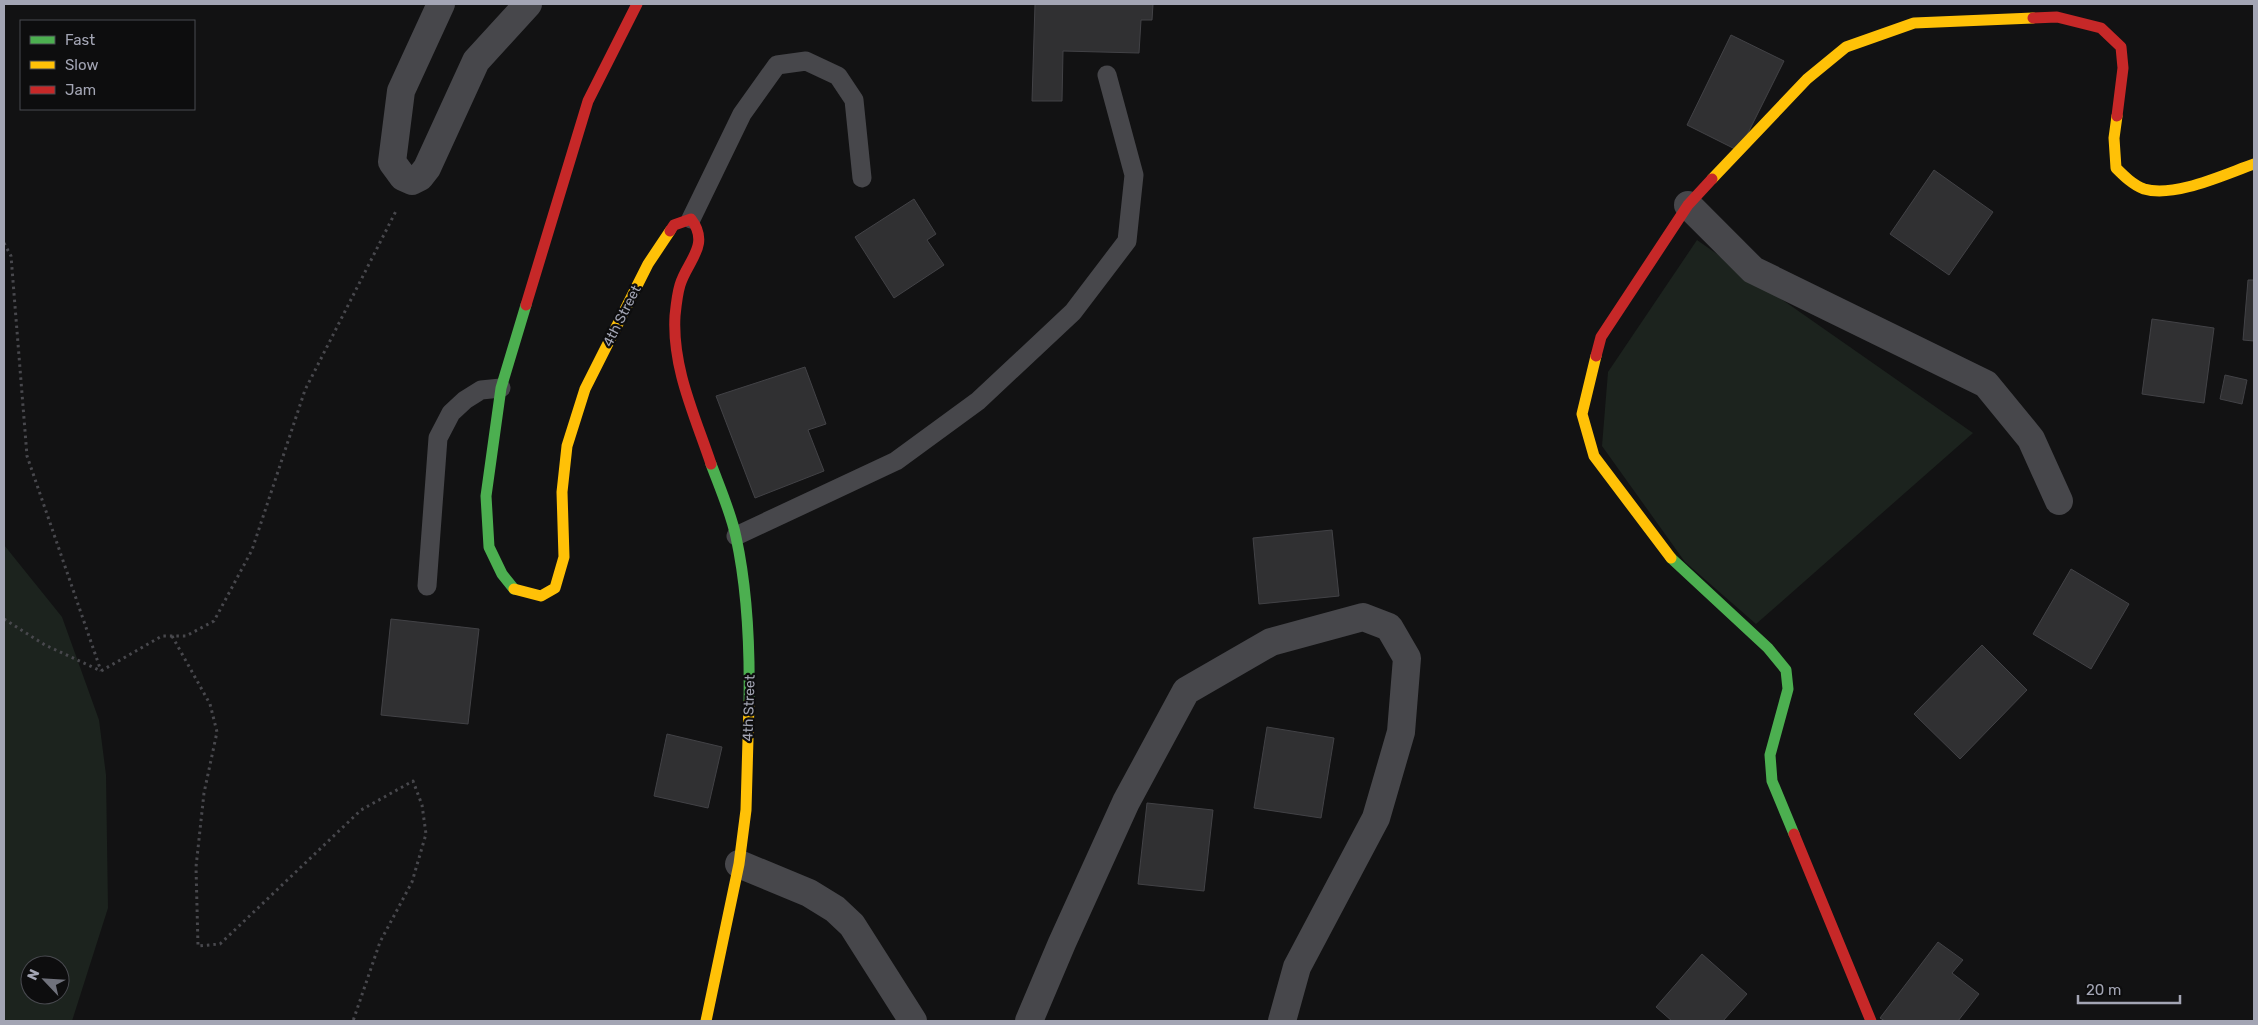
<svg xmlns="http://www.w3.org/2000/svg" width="2258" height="1025" font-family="Rubik,sans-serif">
  <rect width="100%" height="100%" fill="#121213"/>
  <g fill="#1c231e" fill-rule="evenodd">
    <path d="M 1697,240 L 1973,433 L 1756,624 L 1685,562 L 1602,446 L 1608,372 Z"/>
    <path d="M 4,545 L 62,617 L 99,720 L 106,775 L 108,908 L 72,1021 L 4,1021 ZM 30,965 L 60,965 L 60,995 L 30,995 Z"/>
  </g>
  <g fill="#303032" stroke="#424246">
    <path d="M 1035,4 L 1153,4 L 1152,20 L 1141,20 L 1139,53 L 1063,51 L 1062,101 L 1032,101 Z"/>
    <path d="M 1731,35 L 1784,61 L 1739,151 L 1687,125 Z"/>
    <path d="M 1934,170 L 1993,212 L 1949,275 L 1890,234 Z"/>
    <path d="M 914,199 L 936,234 L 927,240 L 944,265 L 894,298 L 855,237 Z"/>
    <path d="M 2248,280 L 2254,280 L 2254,341 L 2243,340 Z"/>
    <path d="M 2152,319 L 2214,328 L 2204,403 L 2142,394 Z"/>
    <path d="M 805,367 L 826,424 L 808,430 L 824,471 L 755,498 L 716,396 Z"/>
    <path d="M 2225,375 L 2247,380 L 2242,404 L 2220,399 Z"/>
    <path d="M 1332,530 L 1339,596 L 1259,604 L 1253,538 Z"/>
    <path d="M 2071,569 L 2129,604 L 2091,669 L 2033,634 Z"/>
    <path d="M 391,619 L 479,629 L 468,724 L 381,715 Z"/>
    <path d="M 1982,645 L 2027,690 L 1960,759 L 1914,714 Z"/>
    <path d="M 1267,727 L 1334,738 L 1321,818 L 1254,808 Z"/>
    <path d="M 667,734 L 722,747 L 708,808 L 654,796 Z"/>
    <path d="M 1147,803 L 1213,810 L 1204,891 L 1138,884 Z"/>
    <path d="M 1938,942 L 1963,960 L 1952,973 L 1979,994 L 1958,1021 L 1885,1021 L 1880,1018 Z"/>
    <path d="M 1702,954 L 1747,994 L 1723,1021 L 1672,1021 L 1656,1007 Z"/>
  </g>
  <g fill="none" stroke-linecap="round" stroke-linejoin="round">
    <g stroke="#48484d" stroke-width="3" stroke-dasharray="2.5 4" stroke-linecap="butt">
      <path d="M 4,243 L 11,256 L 27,456 L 101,671"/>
      <path d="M 4,619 L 45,645 L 101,671 L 162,636 L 186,636 L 214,621 L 252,550 L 305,390 L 397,209"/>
      <path d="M 172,636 L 210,704 L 217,732 L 204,793 L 196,867 L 198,946 L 220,944 L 361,810 L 413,781 L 422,805 L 426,834 L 412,882 L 380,942 L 353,1021"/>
    </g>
    <g stroke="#47474b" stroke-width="19">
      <path d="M 691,219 L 742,114 L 777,65 L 806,61 L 838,76 L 854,100 L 862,178"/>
      <path d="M 736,536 L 896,461 L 978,401 L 1073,312 L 1127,241 L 1134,175 L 1107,75"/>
      <path d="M 427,586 L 438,438 L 451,413 L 465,400 L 481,390 L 501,388"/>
    </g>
    <g stroke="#47474b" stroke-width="28">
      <path d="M 441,4 L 401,91 L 392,162 L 403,177 L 412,181 L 420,177 L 427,168 L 476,61 L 528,4"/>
      <path d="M 1688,205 L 1753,270 L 1986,384 L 2031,439 L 2059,501"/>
      <path d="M 739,864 L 809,893 L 835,909 L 852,925 L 913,1021"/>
      <path d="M 1029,1021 L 1062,943 L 1126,802 L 1186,691 L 1271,642 L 1363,617 L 1389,627 L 1407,658 L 1401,732 L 1376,818 L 1297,967 L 1282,1021"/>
    </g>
    <g stroke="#4caf50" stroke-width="11">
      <path d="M 711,464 C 720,488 731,513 736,537 C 748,592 750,647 749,703"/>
      <path d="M 1671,558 L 1768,648 L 1786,670 L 1788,689 L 1770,755 L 1772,781 L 1794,834"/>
      <path d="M 514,589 L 502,574 L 489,547 L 486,496 L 501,388 L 526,305"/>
    </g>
    <g stroke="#ffc107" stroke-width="11">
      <path d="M 2117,116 L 2114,138 L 2116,168 C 2124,176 2133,185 2144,189 C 2175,198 2225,174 2254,164"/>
      <path d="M 1712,179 L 1807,79 L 1846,47 L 1914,23 L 2033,18"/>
      <path d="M 1596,356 L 1582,414 L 1594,456 L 1671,558"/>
      <path d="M 514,589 L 541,596 L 555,588 L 564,557 L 562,492 L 567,446 L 585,389 L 648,264 L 670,231"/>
      <path d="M 706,1021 L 739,864 L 746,810 L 749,703"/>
    </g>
    <g stroke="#c62828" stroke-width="11">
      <path d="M 2033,18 L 2057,17 L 2101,28 L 2121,47 L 2123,68 L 2117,116"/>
      <path d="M 670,231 L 674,225 L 691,219 C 711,245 687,261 680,285 C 677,295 676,306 675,316 C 672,368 695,416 711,464"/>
      <path d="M 526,305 L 588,101 L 637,4"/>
      <path d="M 1596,356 L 1601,337 L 1688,205 L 1712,179"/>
      <path d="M 1794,834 L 1871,1021"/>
    </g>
  </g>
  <g text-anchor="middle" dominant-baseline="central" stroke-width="4.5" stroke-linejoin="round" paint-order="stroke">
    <g font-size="14" fill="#a3a5b4" stroke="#0d0d0e">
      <text transform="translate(622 316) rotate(-63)">4th Street</text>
      <text transform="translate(749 708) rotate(-88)">4th Street</text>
    </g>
  </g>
  <rect width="2258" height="1025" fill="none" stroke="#a3a5b4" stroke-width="10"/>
  <rect x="20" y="20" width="175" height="90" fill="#0d0d0e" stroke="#494a50"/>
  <rect x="30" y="36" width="25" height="8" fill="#4caf50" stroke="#494a50"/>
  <text x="65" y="45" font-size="15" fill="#a3a5b4">Fast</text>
  <rect x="30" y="61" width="25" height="8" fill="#ffc107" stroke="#494a50"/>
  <text x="65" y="70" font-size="15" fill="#a3a5b4">Slow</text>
  <rect x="30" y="86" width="25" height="8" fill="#c62828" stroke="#494a50"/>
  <text x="65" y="95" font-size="15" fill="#a3a5b4">Jam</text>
  <g transform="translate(45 980) rotate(295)"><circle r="24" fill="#0d0d0e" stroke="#494a50"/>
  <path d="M0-4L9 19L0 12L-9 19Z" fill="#70727c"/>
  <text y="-8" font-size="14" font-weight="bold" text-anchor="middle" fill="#a3a5b4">N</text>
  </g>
  <path d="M2078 995v8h102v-8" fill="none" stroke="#a3a5b4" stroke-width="2.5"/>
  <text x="2086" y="995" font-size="15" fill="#a3a5b4" stroke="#0d0d0e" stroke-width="4" paint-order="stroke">20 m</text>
</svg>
